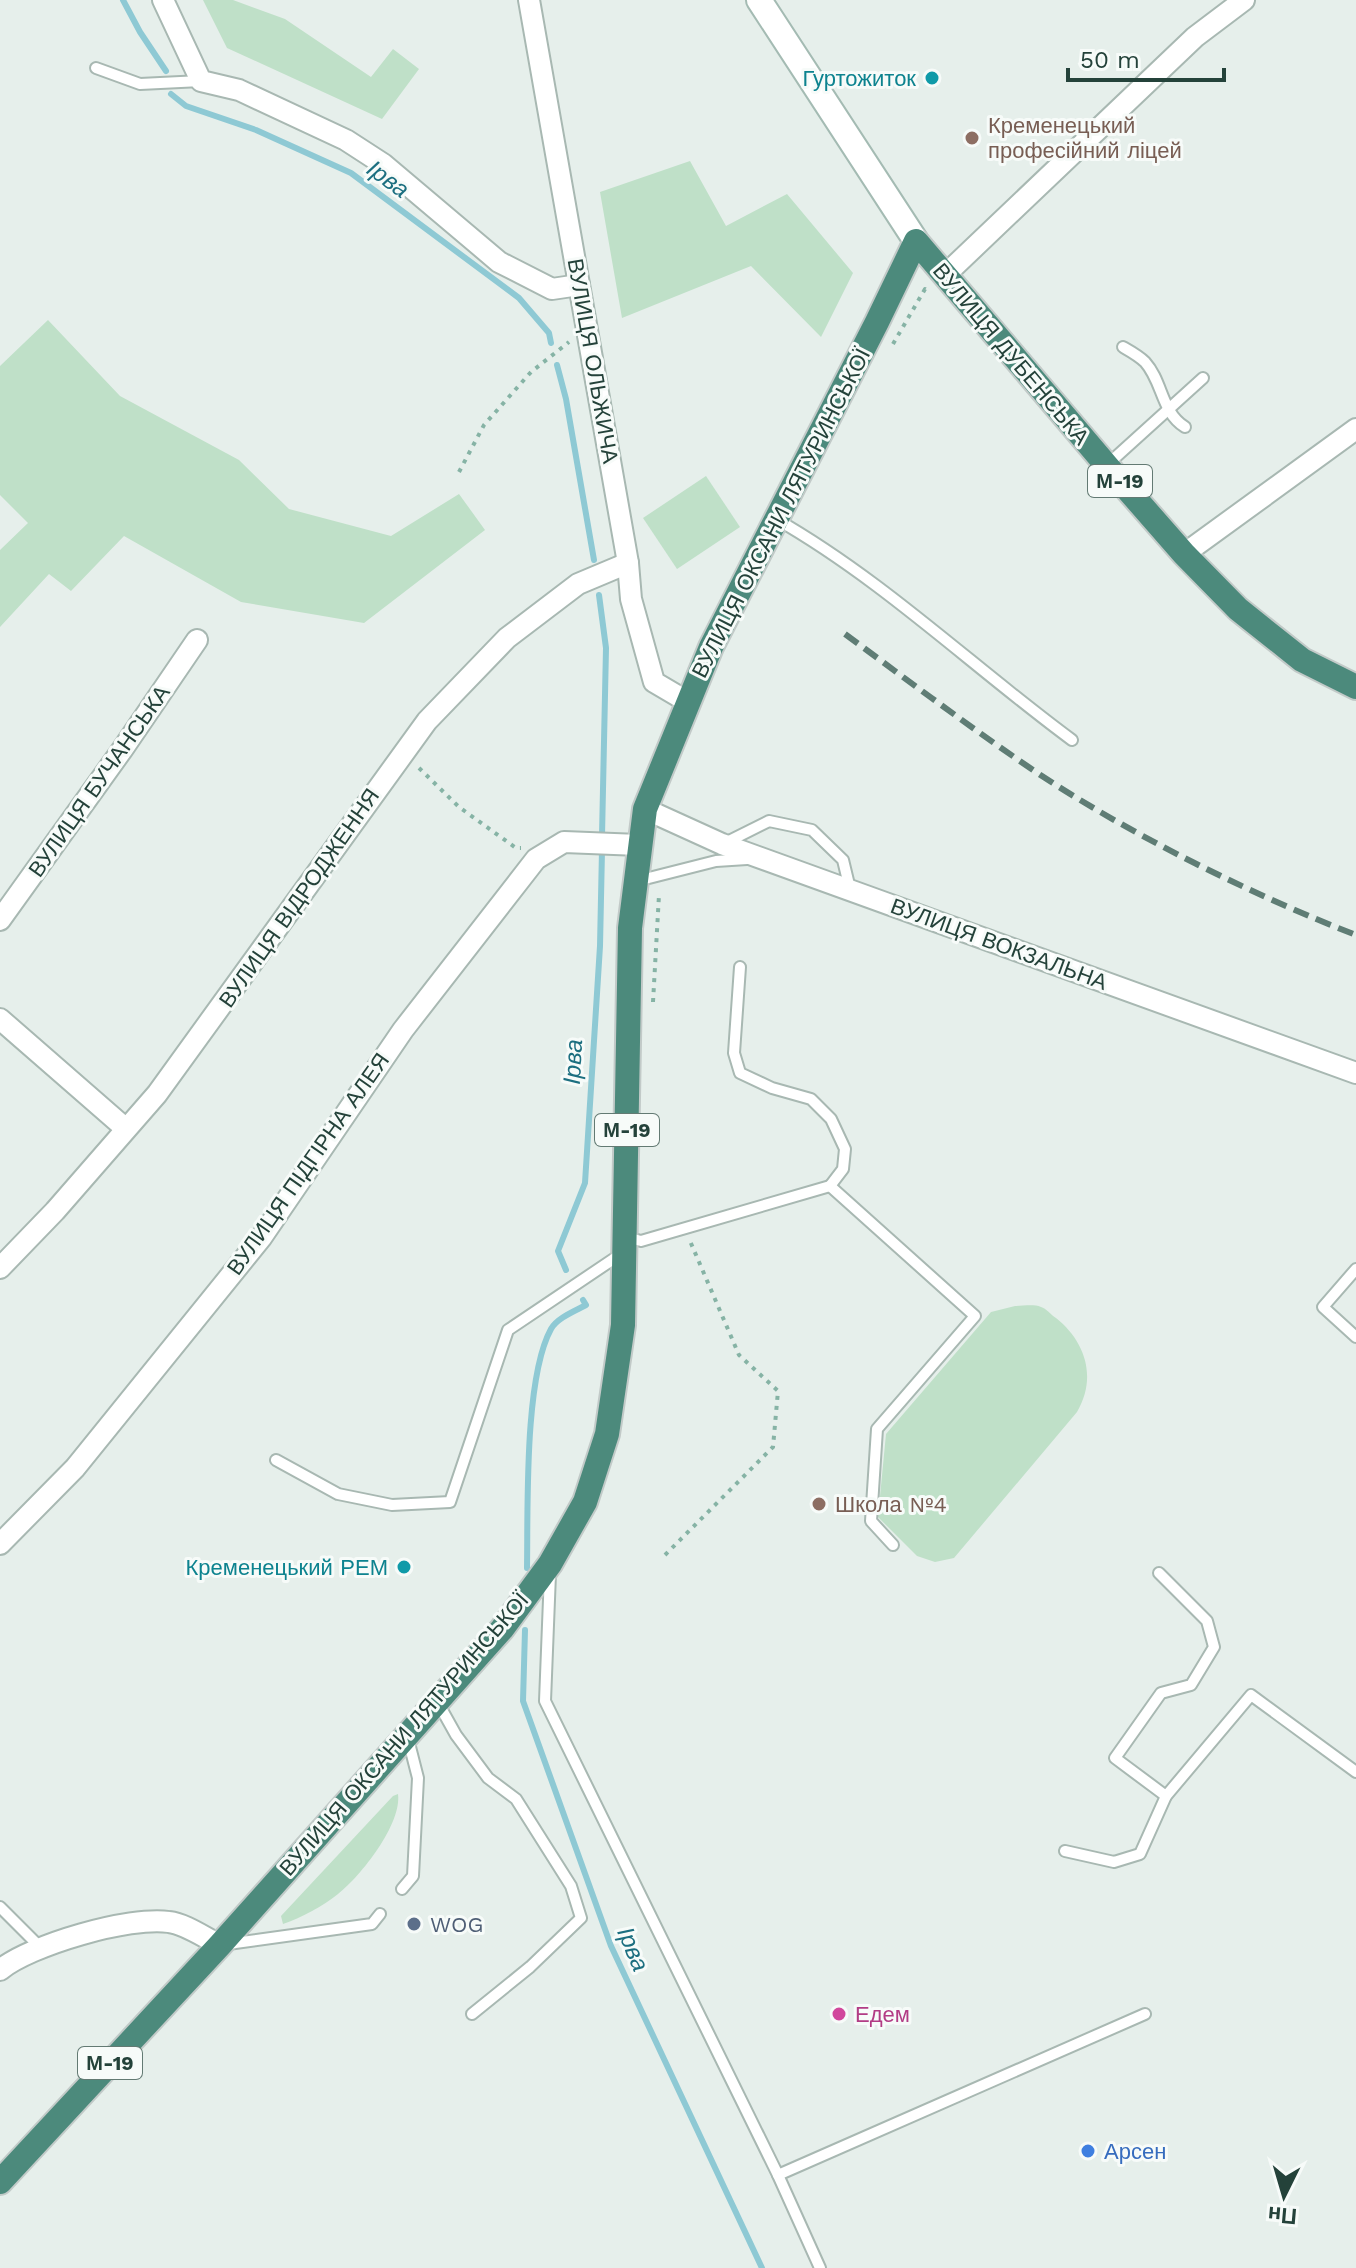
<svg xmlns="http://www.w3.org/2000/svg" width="1356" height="2268" font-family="'Work Sans',sans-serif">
  <rect width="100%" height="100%" fill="#e6efeb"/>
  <g fill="#bfe0c8">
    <path d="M 203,0 L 233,0 L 285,19 L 371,77 L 393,49 L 419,69 L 382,119 L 227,48 Z"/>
    <path d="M 690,161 L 726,226 L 787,194 L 853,273 L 821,337 L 751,266 L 622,318 L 600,192 Z"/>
    <path d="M 48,320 L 120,396 L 239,460 L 289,509 L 391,536 L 459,494 L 485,530 L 364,623 L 241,602 L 124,536 L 71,591 L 49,574 L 0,627 L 0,550 L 28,523 L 0,495 L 0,366 Z"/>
    <path d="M 706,476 L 740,527 L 677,569 L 643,518 Z"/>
    <path d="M 1015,1306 C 1023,1306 1034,1304 1041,1307 C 1046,1308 1051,1315 1056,1318 C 1086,1342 1097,1378 1077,1412 L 954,1558 L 935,1562 L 917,1556 L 878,1517 L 886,1434 L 991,1312 Z"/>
    <path d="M 398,1794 C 402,1824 361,1876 338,1894 C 323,1906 301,1918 283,1924 L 281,1916 L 393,1796 Z"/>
  </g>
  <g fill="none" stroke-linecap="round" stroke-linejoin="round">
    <g stroke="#8ec9d4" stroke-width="6">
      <path d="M 123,0 L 140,32 L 166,71"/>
      <path d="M 171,94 L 186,106 L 256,130 L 351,173 L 519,298 L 549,333 L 551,343"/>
      <path d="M 557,365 L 566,399 L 594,560"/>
      <path d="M 599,595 L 606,648 L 602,836"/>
      <path d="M 566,1270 L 558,1251 L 585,1183 L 600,946 L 602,850"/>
      <path d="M 527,1568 C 528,1510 524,1378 551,1329 C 557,1318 575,1311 586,1305 L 583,1300"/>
      <path d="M 525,1630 L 523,1701 L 611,1946 L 762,2268"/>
    </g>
    <defs>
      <g id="service">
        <path d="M 96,68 L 140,84 L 201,81"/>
        <path d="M 1123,347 C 1130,351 1139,356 1145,362 C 1163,382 1161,412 1185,427"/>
        <path d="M 1108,464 L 1203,378"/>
        <path d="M 776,519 C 883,580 973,667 1072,740"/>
        <path d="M 723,844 L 769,821 L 812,830 L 843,860 L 850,889"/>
        <path d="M 637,881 L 716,861 L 747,859"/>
        <path d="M 740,967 L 734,1053 L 740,1073 L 772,1088 L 811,1099 L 831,1119 L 845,1149 L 843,1169 L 830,1186"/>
        <path d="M 626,1237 L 641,1241 L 830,1186 L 975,1316 L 877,1429 L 871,1521 L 893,1545"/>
        <path d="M 1356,1269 L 1323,1307 L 1356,1337"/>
        <path d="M 276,1460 L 338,1494 L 392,1505 L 450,1502 L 508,1330 L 621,1254"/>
        <path d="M 1159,1573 L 1207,1621 L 1214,1647 L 1191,1685 L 1161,1693 L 1115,1758 L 1166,1796"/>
        <path d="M 550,1574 L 545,1701 L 778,2175 L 1145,2014"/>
        <path d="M 437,1701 L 456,1735 L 488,1778 L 516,1799 L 571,1886 L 581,1918 L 530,1967 L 472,2014"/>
        <path d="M 1065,1851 L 1114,1862 L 1140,1854 L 1166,1796 L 1251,1695 L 1356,1772"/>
        <path d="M 402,1889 L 413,1876 L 418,1778 L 408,1739"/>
        <path d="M 0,1907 L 41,1948"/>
        <path d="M 228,1944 L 372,1924 L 380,1914"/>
        <path d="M 778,2175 L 820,2268"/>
      </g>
      <g id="minor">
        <path d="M 163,0 L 201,81 L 239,90 L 346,140 L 383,164 L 499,262 L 552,289 L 579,285"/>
        <path d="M 529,0 L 628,563 L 631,599 L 654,682 L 688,702"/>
        <path d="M 944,276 L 1195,37 L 1244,0"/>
        <path d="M 1184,554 L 1356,429"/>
        <path d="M 645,809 L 722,844 L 1356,1073"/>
        <path d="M 0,920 L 122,750 L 197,640"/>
        <path d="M 0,1019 L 125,1128"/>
        <path d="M 0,1268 L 55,1211 L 157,1094 L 427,721 L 507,638 L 578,584 L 628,563"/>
        <path d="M 0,1544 L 75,1468 L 261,1238 L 403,1030 L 536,859 L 564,842 L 639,845"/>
        <path d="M 0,1970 C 30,1945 130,1916 169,1922 C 186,1924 205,1938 220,1945"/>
      </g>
      <path id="secondary" d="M 759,0 L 916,241"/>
      <path id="trunk" d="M 0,2182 L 220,1945 L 502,1629 L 550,1564 L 585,1502 L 607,1434 L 623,1325 L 630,928 L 645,809 L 711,647 L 877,322 L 916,241 L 1107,466 L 1184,554 L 1238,609 L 1302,660 L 1356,687"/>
    </defs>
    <use href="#service" stroke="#a8b8b2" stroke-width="14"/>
    <use href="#minor" stroke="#a8b8b2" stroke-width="24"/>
    <use href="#secondary" stroke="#a4bbb3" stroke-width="28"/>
    <use href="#trunk" stroke="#c2cac8" stroke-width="28"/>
    <g stroke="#86b3a5" stroke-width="4" stroke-dasharray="4 6" stroke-linecap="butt">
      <path d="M 893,344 L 925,289 L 927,291"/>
      <path d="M 459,472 L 484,425 L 531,372 L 569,342"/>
      <path d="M 419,768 L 459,807 L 516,848 L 521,848"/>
      <path d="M 653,1002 L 659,895"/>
      <path d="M 665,1555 L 773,1447 L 778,1391 L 739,1355 L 690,1241"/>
    </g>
    <use href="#service" stroke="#fff" stroke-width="10"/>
    <use href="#minor" stroke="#fff" stroke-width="20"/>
    <use href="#secondary" stroke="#fff" stroke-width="24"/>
    <use href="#trunk" stroke="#4c8a7c" stroke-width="24"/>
    <path stroke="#5f7d75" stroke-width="6" stroke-dasharray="16 8" stroke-linecap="butt" d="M 845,634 C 910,682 975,731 1042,776 C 1135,837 1253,895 1356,935"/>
  </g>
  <g fill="#0f9aa8" stroke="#f7fbf9" stroke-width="3">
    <circle cx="932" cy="78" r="8"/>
    <circle cx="404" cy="1567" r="8"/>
  </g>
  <g fill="#8d6e63" stroke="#f7fbf9" stroke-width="3">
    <circle cx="972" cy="138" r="8"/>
    <circle cx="819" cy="1504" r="8"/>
  </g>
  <circle fill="#5c6f8a" stroke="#f7fbf9" stroke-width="3" cx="414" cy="1924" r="8"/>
  <circle fill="#d1479c" stroke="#f7fbf9" stroke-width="3" cx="839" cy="2014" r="8"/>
  <circle fill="#3f7fe0" stroke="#f7fbf9" stroke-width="3" cx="1088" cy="2151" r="8"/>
  <g text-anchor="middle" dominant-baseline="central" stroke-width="6" stroke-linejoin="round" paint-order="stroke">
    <g fill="#f7fbf9" stroke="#637a73" stroke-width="2">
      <rect x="1088" y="465" width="64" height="32" rx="6"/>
      <rect x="595" y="1114" width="64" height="32" rx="6"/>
      <rect x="78" y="2047" width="64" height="32" rx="6"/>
    </g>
    <g font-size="20" font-weight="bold" fill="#24423a">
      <text x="1120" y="481">М-19</text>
      <text x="627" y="1130">М-19</text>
      <text x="110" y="2063">М-19</text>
    </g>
    <g font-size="22" fill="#0d838f" stroke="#f7fbf9" text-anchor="end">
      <text x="916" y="78">Гуртожиток</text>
      <text x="388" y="1567">Кременецький РЕМ</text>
    </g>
    <g font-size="22" fill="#785e54" stroke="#f7fbf9" text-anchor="start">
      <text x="988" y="125">Кременецький<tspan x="988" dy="25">професійний ліцей</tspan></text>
      <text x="835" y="1504">Школа №4</text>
    </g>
    <g font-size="22" fill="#24423a" stroke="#f7fbf9">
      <text transform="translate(1011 354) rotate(50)">ВУЛИЦЯ ДУБЕНСЬКА</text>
      <text transform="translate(593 361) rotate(80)">ВУЛИЦЯ ОЛЬЖИЧА</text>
      <text transform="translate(781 513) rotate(-63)">ВУЛИЦЯ ОКСАНИ ЛЯТУРИНСЬКОЇ</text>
      <text transform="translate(99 781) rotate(-55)">ВУЛИЦЯ БУЧАНСЬКА</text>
      <text transform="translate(299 898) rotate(-55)">ВУЛИЦЯ ВІДРОДЖЕННЯ</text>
      <text transform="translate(999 944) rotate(20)">ВУЛИЦЯ ВОКЗАЛЬНА</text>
      <text transform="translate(308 1164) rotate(-55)">ВУЛИЦЯ ПІДГІРНА АЛЕЯ</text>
      <text transform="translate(404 1734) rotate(-49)">ВУЛИЦЯ ОКСАНИ ЛЯТУРИНСЬКОЇ</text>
    </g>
    <g font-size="22" fill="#4e5e75" stroke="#f7fbf9" text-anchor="start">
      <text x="430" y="1924">WOG</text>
    </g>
    <g font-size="22" fill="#b23c85" stroke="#f7fbf9" text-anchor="start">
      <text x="855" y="2014">Едем</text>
    </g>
    <g font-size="22" fill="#366cbe" stroke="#f7fbf9" text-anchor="start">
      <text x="1104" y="2151">Арсен</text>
    </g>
    <g font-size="24" font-style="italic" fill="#1c6f80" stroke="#f7fbf9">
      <text transform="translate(388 179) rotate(36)">Ірва</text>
      <text transform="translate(573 1062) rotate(-87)">Ірва</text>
      <text transform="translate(633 1949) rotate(67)">Ірва</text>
    </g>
  </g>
  <g transform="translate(1284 2196) rotate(185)" stroke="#f7fbf9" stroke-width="6" paint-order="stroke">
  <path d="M0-6L14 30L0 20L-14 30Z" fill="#24423a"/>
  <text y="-12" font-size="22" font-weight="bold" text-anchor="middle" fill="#24423a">Пн</text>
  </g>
  <path d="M1068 68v12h156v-12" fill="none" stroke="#24423a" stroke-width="4"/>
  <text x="1080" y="68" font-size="24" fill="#24423a" stroke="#f7fbf9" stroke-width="6" paint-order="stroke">50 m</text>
</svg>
